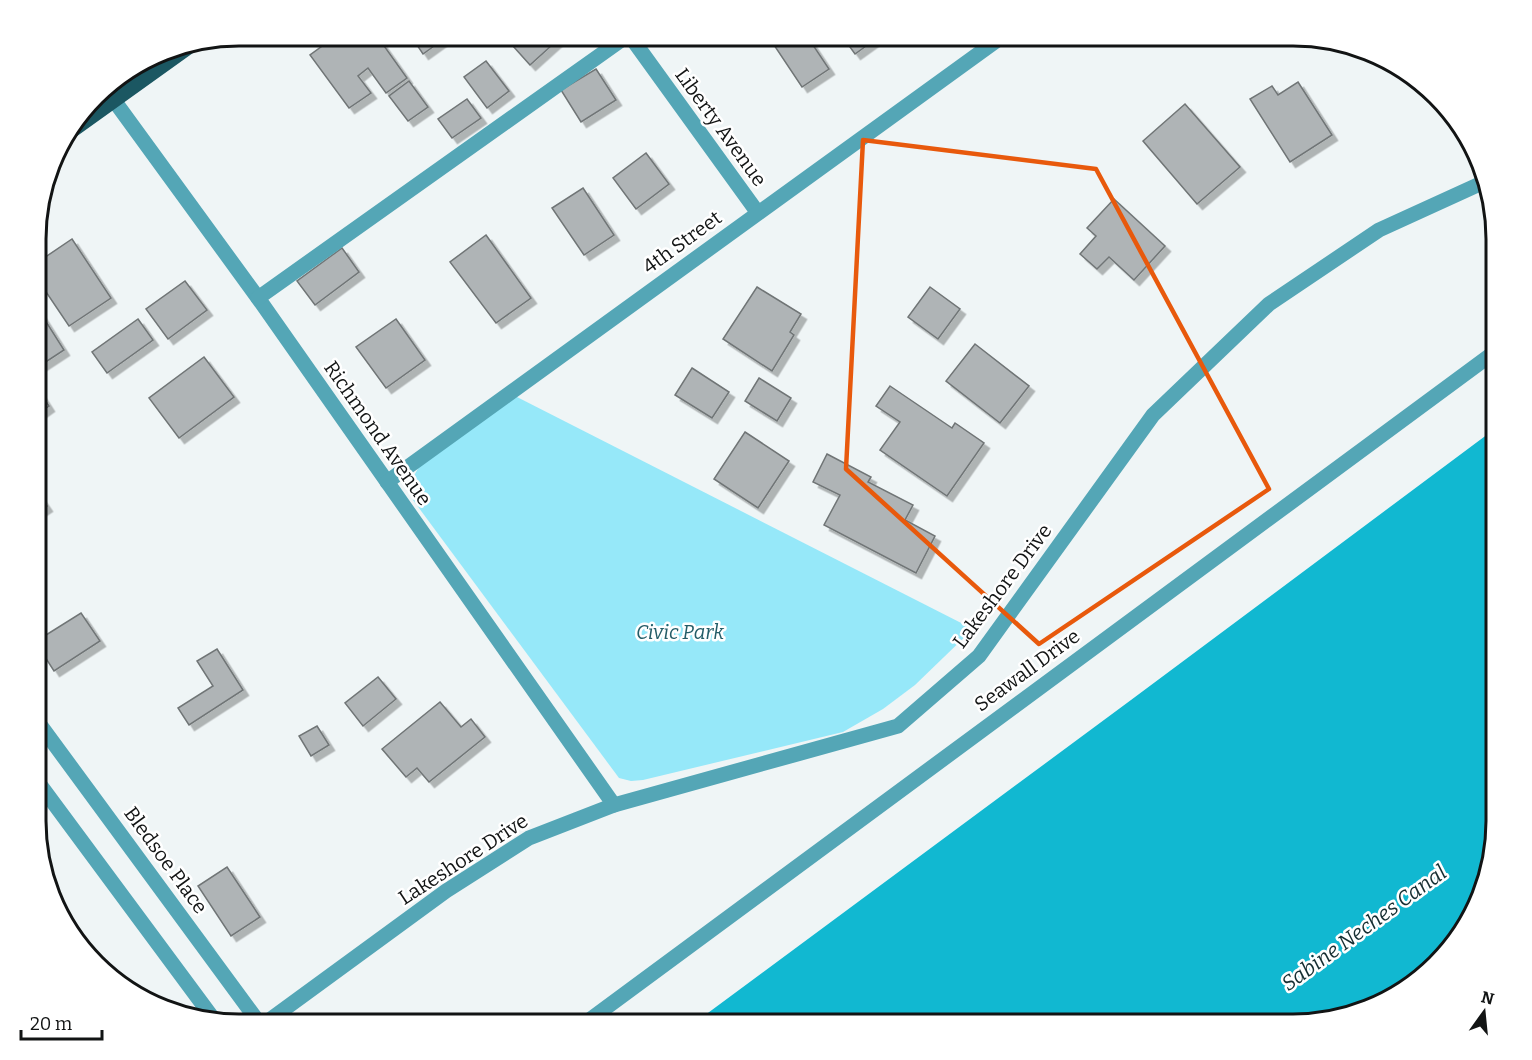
<svg xmlns="http://www.w3.org/2000/svg" width="1532" height="1060" font-family="Bitter,serif">
  <defs>
    <filter id="shadow"><feDropShadow dx="5.5" dy="5.5" stdDeviation="0" flood-color="#0004"/></filter>
  </defs>
  <rect width="100%" height="100%" fill="#eff5f6"/>
  <path fill="#96e8f9" d="M 515,396 L 973,629 L 915,685 L 883,709 L 843,732 L 643,780 L 631,781 L 619,778 L 413,500 C 411,486 411,479 419,467 Z"/>
  <path fill="#11b8d1" d="M 1496,428 L 1496,833 L 1485,886 L 1454,944 L 1383,1003 L 1292,1024 L 693,1024 L 1131,700 Z"/>
  <g fill="#afb4b6" stroke="#707576" stroke-width="1.5" filter="url(#shadow)">
    <path d="M 336,36 L 377,36 L 407,78 L 386,93 L 368,68 L 358,76 L 371,93 L 349,108 L 310,55 Z"/>
    <path d="M 411,36 L 448,36 L 423,54 Z"/>
    <path d="M 504,36 L 562,36 L 530,65 Z"/>
    <path d="M 768,36 L 807,36 L 829,69 L 802,87 Z"/>
    <path d="M 842,36 L 880,36 L 855,54 Z"/>
    <path d="M 486,61 L 509,91 L 487,108 L 464,77 Z"/>
    <path d="M 596,69 L 616,100 L 581,122 L 561,90 Z"/>
    <path d="M 409,81 L 428,107 L 408,121 L 389,96 Z"/>
    <path d="M 1298,82 L 1332,135 L 1290,162 L 1250,99 L 1272,86 L 1278,95 Z"/>
    <path d="M 467,99 L 481,118 L 452,138 L 438,119 Z"/>
    <path d="M 1185,104 L 1240,167 L 1197,204 L 1143,141 Z"/>
    <path d="M 646,153 L 669,184 L 636,209 L 613,178 Z"/>
    <path d="M 583,188 L 614,235 L 584,255 L 552,208 Z"/>
    <path d="M 1114,199 L 1165,246 L 1134,280 L 1109,257 L 1097,269 L 1080,254 L 1096,236 L 1087,228 Z"/>
    <path d="M 486,235 L 531,298 L 496,323 L 450,262 Z"/>
    <path d="M 72,239 L 111,298 L 69,326 L 38,280 L 38,262 Z"/>
    <path d="M 342,248 L 359,272 L 315,305 L 297,281 Z"/>
    <path d="M 185,281 L 207,310 L 168,339 L 146,309 Z"/>
    <path d="M 757,287 L 801,314 L 790,332 L 794,335 L 772,371 L 723,339 Z"/>
    <path d="M 930,287 L 960,309 L 938,339 L 908,317 Z"/>
    <path d="M 38,309 L 64,350 L 38,367 Z"/>
    <path d="M 138,319 L 153,340 L 107,373 L 92,352 Z"/>
    <path d="M 396,319 L 425,360 L 386,388 L 356,347 Z"/>
    <path d="M 975,344 L 1029,386 L 1000,423 L 946,381 Z"/>
    <path d="M 204,357 L 234,397 L 179,438 L 149,398 Z"/>
    <path d="M 692,368 L 729,392 L 712,418 L 675,395 Z"/>
    <path d="M 759,378 L 791,398 L 777,421 L 745,401 Z"/>
    <path d="M 890,386 L 952,428 L 955,423 L 984,443 L 947,496 L 880,450 L 900,422 L 876,406 Z"/>
    <path d="M 38,389 L 49,406 L 38,414 Z"/>
    <path d="M 745,432 L 789,461 L 758,508 L 714,479 Z"/>
    <path d="M 827,454 L 871,477 L 868,482 L 913,505 L 905,520 L 935,536 L 916,573 L 824,525 L 840,495 L 813,482 Z"/>
    <path d="M 38,493 L 47,506 L 38,512 Z"/>
    <path d="M 81,613 L 100,641 L 54,671 L 38,646 L 38,640 Z"/>
    <path d="M 217,649 L 243,690 L 189,725 L 178,708 L 213,686 L 197,661 Z"/>
    <path d="M 378,677 L 396,699 L 363,726 L 345,703 Z"/>
    <path d="M 440,702 L 461,727 L 471,719 L 485,737 L 429,782 L 417,768 L 406,777 L 382,749 Z"/>
    <path d="M 317,726 L 329,745 L 311,756 L 299,736 Z"/>
    <path d="M 227,867 L 260,917 L 231,936 L 198,886 Z"/>
  </g>
  <g fill="none" stroke-linecap="round" stroke-linejoin="round">
    <g stroke="#54a6b6" stroke-width="15">
      <path d="M 630,36 L 758,213"/>
      <path d="M 105,88 L 258,298 L 614,805"/>
      <path d="M 258,298 L 627,36"/>
      <path d="M 387,482 L 1003,36"/>
      <path d="M 38,722 L 260,1024"/>
      <path d="M 38,782 L 215,1021"/>
      <path d="M 264,1024 L 446,891 L 529,838 L 614,805 L 898,726 L 979,656 L 1153,415 L 1269,304 L 1379,230 L 1482,183"/>
      <path d="M 584,1024 L 1496,351"/>
    </g>
    <path stroke="#1b5762" stroke-width="15" d="M 70,132 L 190,46"/>
  </g>
  <path fill="none" stroke="#e8590c" stroke-width="4.5" stroke-linejoin="round" d="M 863,140 L 1096,169 L 1269,489 L 1039,644 L 846,469 Z"/>
  <g text-anchor="middle" dominant-baseline="central" stroke-width="5" stroke-linejoin="round" paint-order="stroke">
    <g font-size="20" fill="#121414" stroke="#fff">
      <text transform="translate(721 127) rotate(54)">Liberty Avenue</text>
      <text transform="translate(682 242) rotate(-36)">4th Street</text>
      <text transform="translate(378 433) rotate(55)">Richmond Avenue</text>
      <text transform="translate(1002 586) rotate(-53)">Lakeshore Drive</text>
      <text transform="translate(1027 670) rotate(-36)">Seawall Drive</text>
      <text transform="translate(463 859) rotate(-33)">Lakeshore Drive</text>
      <text transform="translate(166 860) rotate(54)">Bledsoe Place</text>
    </g>
    <g font-size="20" font-style="italic" fill="#245d68" stroke="#fff">
      <text x="680" y="632">Civic Park</text>
    </g>
    <g font-size="21" font-style="italic" fill="#162e32" stroke="#fff">
      <text transform="translate(1364 928) rotate(-36)">Sabine Neches Canal</text>
    </g>
  </g>
  <path d="M0 0H1532V1060H0ZM239 46H1293A193 193 0 0 1 1486 239V821A193 193 0 0 1 1293 1014H239A193 193 0 0 1 46 821V239A193 193 0 0 1 239 46Z" fill="#fff" fill-rule="evenodd"/>
  <path fill="none" stroke="#121414" stroke-width="3" d="M239 46H1293A193 193 0 0 1 1486 239V821A193 193 0 0 1 1293 1014H239A193 193 0 0 1 46 821V239A193 193 0 0 1 239 46Z"/>
  <g transform="translate(1484 1012) rotate(15)" stroke="#ffffff" stroke-width="4.5" paint-order="stroke">
  <path d="M0-4.5L10 22L0 15L-10 22Z" fill="#121414"/>
  <text y="-9" font-size="16" font-weight="bold" text-anchor="middle" fill="#121414">N</text>
  </g>
  <path d="M21 1030v9h81v-9" fill="none" stroke="#121414" stroke-width="3"/>
  <text x="30" y="1030" font-size="18" fill="#121414" stroke="#ffffff" stroke-width="4.5" paint-order="stroke">20 m</text>
</svg>
